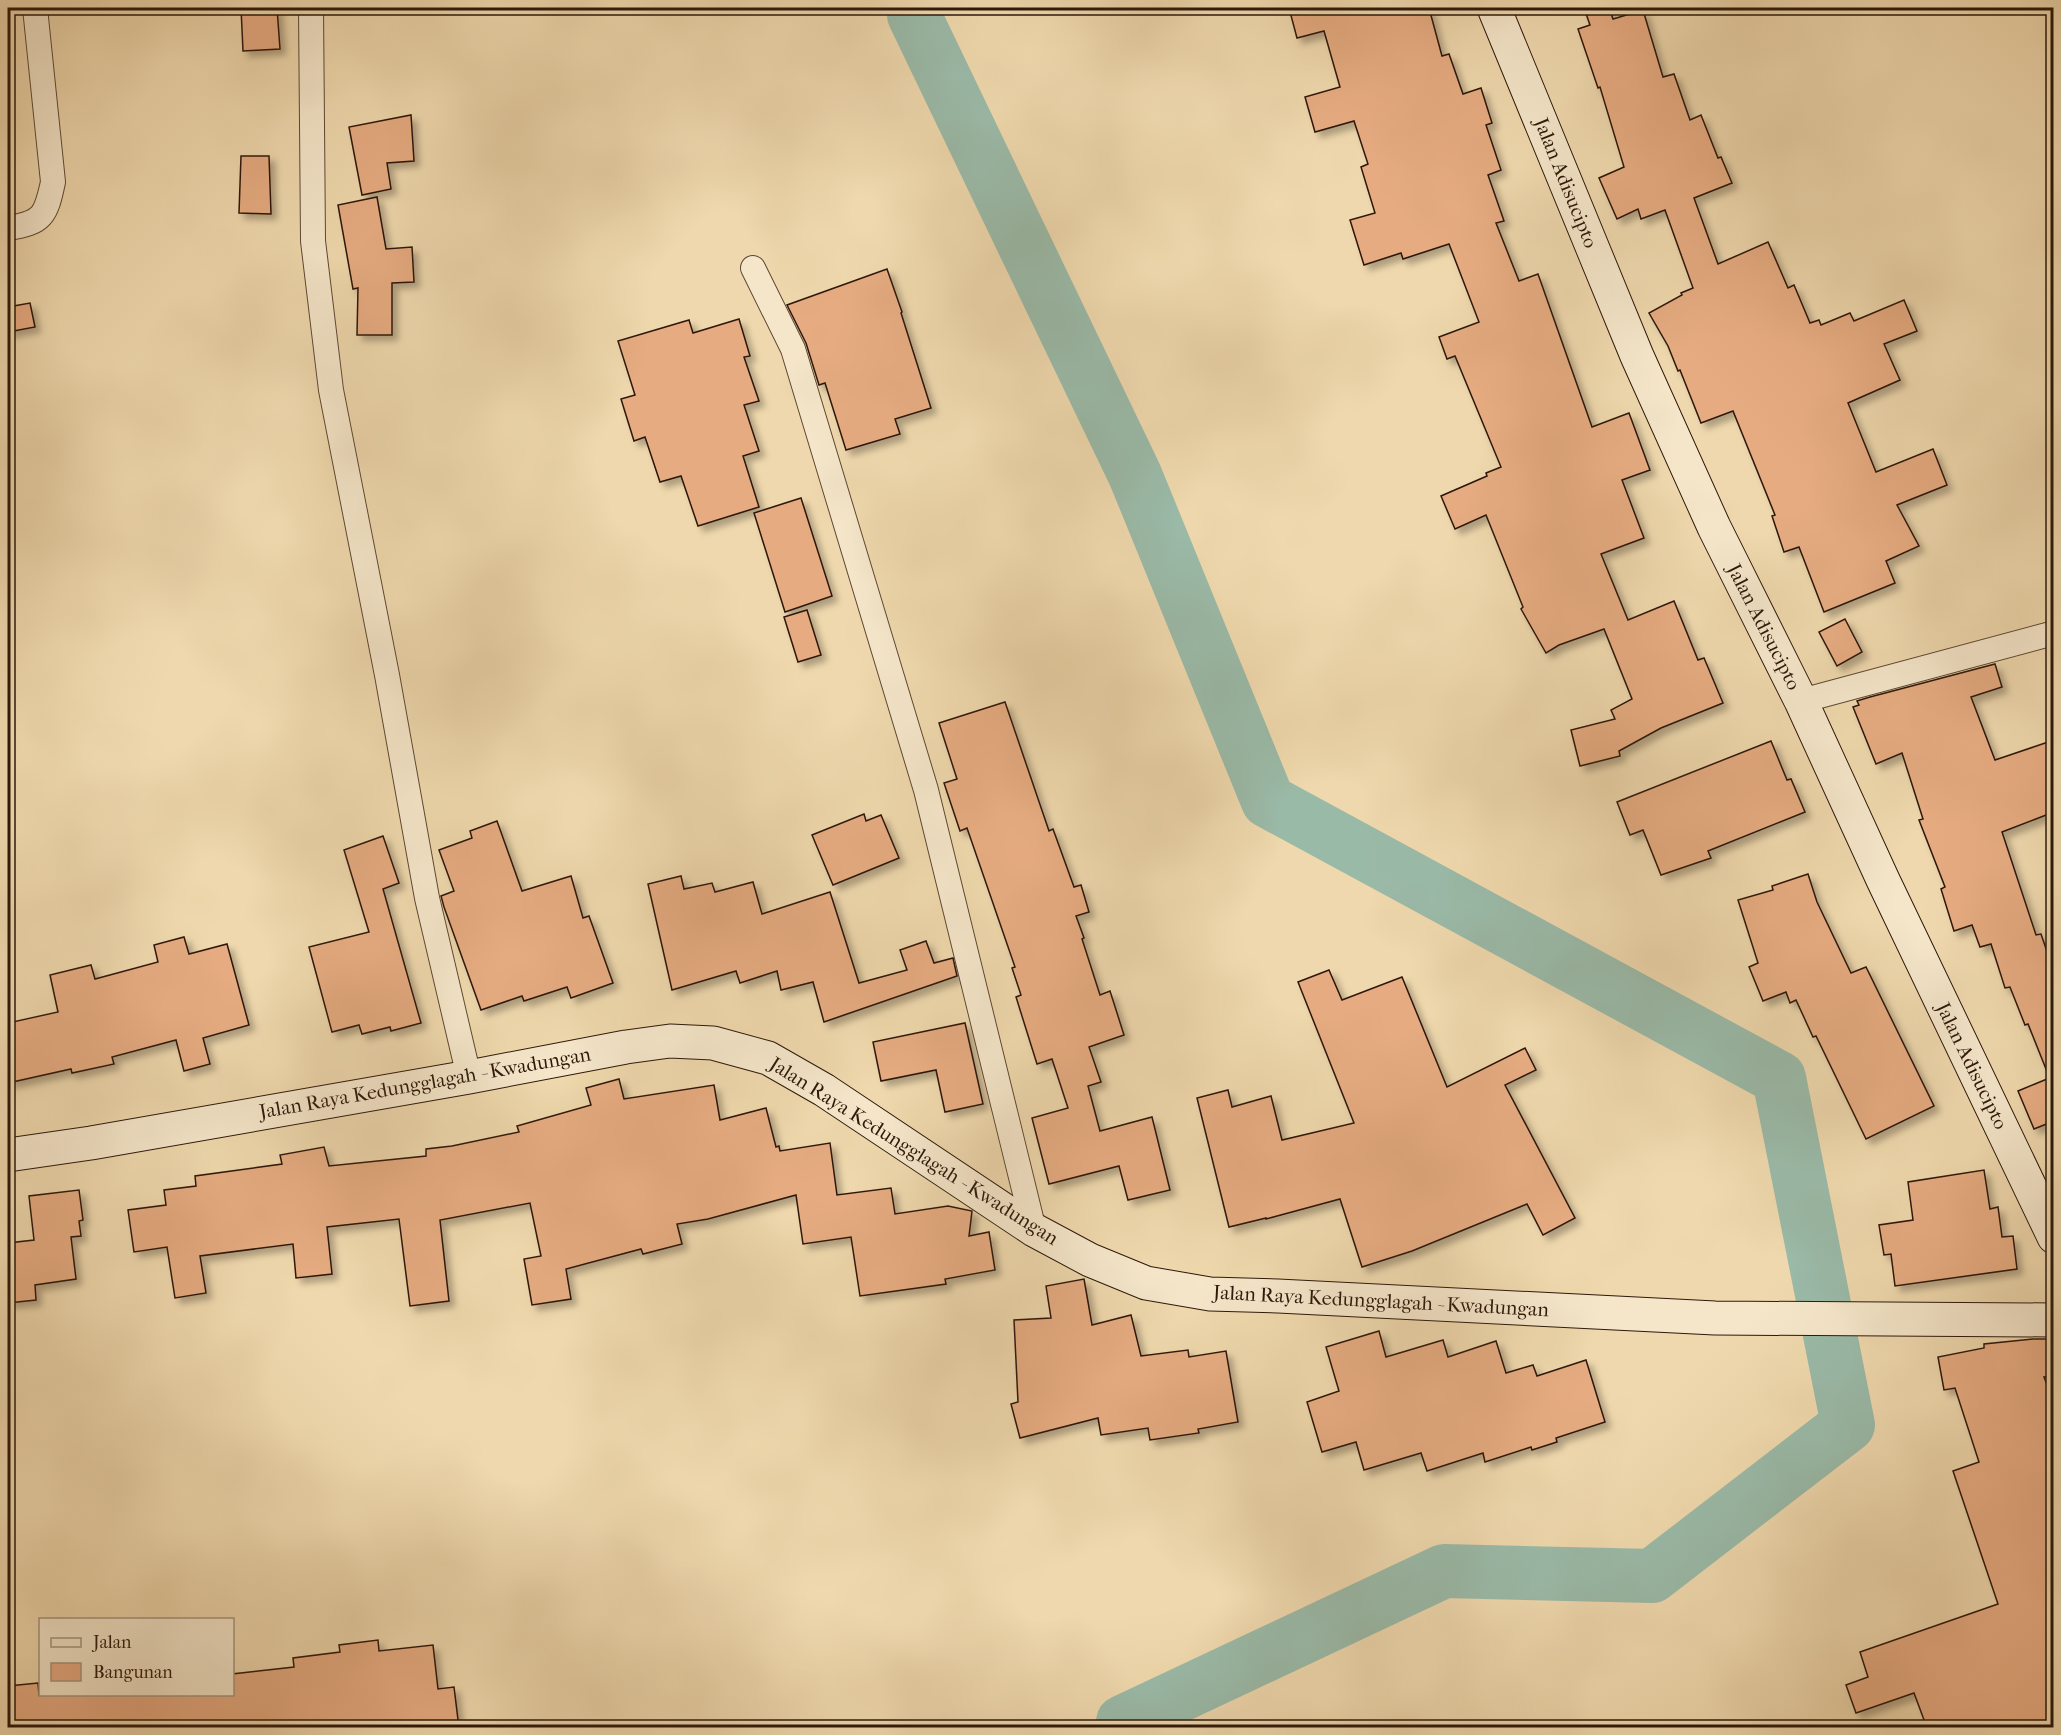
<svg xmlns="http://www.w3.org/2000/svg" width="2061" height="1735" font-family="'IM FELL French Canon',serif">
  <defs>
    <filter id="shadow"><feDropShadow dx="5.5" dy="5.5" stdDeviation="3" flood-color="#0004"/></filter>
  </defs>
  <rect width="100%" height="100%" fill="#efd8ad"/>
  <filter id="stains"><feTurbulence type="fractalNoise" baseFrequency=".00333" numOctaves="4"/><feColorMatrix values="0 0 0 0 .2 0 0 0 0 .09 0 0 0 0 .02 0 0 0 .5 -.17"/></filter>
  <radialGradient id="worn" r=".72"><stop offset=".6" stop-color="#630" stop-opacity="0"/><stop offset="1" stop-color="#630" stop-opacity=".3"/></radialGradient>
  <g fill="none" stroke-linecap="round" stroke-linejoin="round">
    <path stroke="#9abaa8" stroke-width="54" d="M 916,8 L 914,15 L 1135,475 L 1268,801 L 1779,1078 L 1848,1425 L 1652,1576 L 1444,1571 L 1123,1722 L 1122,1728"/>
  </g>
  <g fill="#e6ab81" stroke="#2d180a" stroke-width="1.5" filter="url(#shadow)">
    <path d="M 241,8 L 277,8 L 280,49 L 243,51 Z"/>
    <path d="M 1289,8 L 1429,8 L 1442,56 L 1449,54 L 1463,94 L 1481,88 L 1492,123 L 1486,125 L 1501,170 L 1488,175 L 1504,221 L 1496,223 L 1519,281 L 1538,274 L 1592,427 L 1629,413 L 1650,470 L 1622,480 L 1644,538 L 1601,554 L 1628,620 L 1674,601 L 1698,660 L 1704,658 L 1723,703 L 1661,728 L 1619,751 L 1620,756 L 1580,766 L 1571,730 L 1615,719 L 1611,710 L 1632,699 L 1604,629 L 1559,645 L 1546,653 L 1521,609 L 1523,607 L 1486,515 L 1455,529 L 1441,496 L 1487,476 L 1486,473 L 1501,467 L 1455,356 L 1447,359 L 1439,337 L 1479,322 L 1449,244 L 1403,259 L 1401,253 L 1364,265 L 1350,220 L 1375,213 L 1361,167 L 1368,164 L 1354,121 L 1315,132 L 1305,97 L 1340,87 L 1324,31 L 1297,38 Z"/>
    <path d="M 1584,8 L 1609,8 L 1613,19 L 1643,10 L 1663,77 L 1674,74 L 1690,120 L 1701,115 L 1718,158 L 1721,157 L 1732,183 L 1694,198 L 1718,264 L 1768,242 L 1788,288 L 1794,285 L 1810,323 L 1819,320 L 1821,325 L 1850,313 L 1854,321 L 1904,300 L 1917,331 L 1884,344 L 1900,380 L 1848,403 L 1876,472 L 1933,449 L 1947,485 L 1897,505 L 1919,546 L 1886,561 L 1895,583 L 1824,612 L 1799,547 L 1784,552 L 1772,516 L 1775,515 L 1733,411 L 1701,423 L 1680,370 L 1678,371 L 1668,346 L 1649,313 L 1682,295 L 1681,293 L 1693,288 L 1665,210 L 1641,219 L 1638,209 L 1617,219 L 1599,178 L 1624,167 L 1600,87 L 1598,88 L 1578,29 L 1590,25 Z"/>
    <path d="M 411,115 L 414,161 L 387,163 L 391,189 L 362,195 L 349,127 Z"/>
    <path d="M 241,156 L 269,156 L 271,214 L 239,213 Z"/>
    <path d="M 377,197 L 386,249 L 412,247 L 414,282 L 392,283 L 392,335 L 357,335 L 358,288 L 353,289 L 338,205 Z"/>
    <path d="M 887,269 L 902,312 L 901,313 L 931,408 L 895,419 L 900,434 L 846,450 L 825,383 L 819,385 L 806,343 L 787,305 Z"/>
    <path d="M 30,303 L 35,327 L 8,332 L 8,307 Z"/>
    <path d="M 739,319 L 750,356 L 744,357 L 759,401 L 744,405 L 759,451 L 743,456 L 759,507 L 698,526 L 681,476 L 660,482 L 645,437 L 634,441 L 621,399 L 635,395 L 618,341 L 689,320 L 693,333 Z"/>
    <path d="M 801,498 L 832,596 L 785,612 L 754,513 Z"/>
    <path d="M 807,610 L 821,655 L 798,662 L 784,617 Z"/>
    <path d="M 1845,619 L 1862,652 L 1837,666 L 1819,632 Z"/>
    <path d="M 1995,664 L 2002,687 L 1971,697 L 1995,760 L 2054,740 L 2054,812 L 2002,832 L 2036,935 L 2041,934 L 2054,972 L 2054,1084 L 2052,1084 L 2028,1024 L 2025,1025 L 2010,987 L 2005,988 L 1991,944 L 1980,947 L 1972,925 L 1954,931 L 1941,889 L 1945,887 L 1919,820 L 1923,819 L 1902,753 L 1876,764 L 1853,707 L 1859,705 L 1857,701 L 1870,697 Z"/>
    <path d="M 1005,702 L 1049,831 L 1053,829 L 1074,887 L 1081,885 L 1089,912 L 1076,916 L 1084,938 L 1082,939 L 1100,995 L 1110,991 L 1124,1035 L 1089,1047 L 1101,1082 L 1088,1086 L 1100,1131 L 1152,1117 L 1170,1190 L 1128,1200 L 1119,1166 L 1049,1184 L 1032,1118 L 1068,1108 L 1052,1059 L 1037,1064 L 1016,997 L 1021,995 L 1012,968 L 1015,967 L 967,828 L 960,831 L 944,783 L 957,779 L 939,723 Z"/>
    <path d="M 1771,741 L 1787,780 L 1791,779 L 1805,812 L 1708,851 L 1711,858 L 1661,875 L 1643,830 L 1630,835 L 1617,802 Z"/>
    <path d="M 864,814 L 866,821 L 881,815 L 899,858 L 833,885 L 812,835 Z"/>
    <path d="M 497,821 L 522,891 L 571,876 L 583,918 L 589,916 L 613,983 L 571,998 L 567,987 L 524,1001 L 522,996 L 481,1010 L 444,907 L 441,896 L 454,891 L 439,850 L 472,838 L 470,831 Z"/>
    <path d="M 383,836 L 399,883 L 383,889 L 421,1023 L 391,1031 L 390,1027 L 362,1034 L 359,1025 L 332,1032 L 309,947 L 369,932 L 344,850 Z"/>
    <path d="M 1808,874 L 1817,902 L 1851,973 L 1866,967 L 1934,1106 L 1866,1139 L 1816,1036 L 1813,1037 L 1796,1000 L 1790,1003 L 1786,992 L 1763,1001 L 1749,967 L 1758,963 L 1738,900 L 1773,890 L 1772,886 Z"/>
    <path d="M 681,876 L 684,889 L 712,883 L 715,892 L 753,882 L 762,914 L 830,892 L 859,983 L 907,970 L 900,950 L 926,941 L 934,963 L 953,958 L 957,976 L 824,1022 L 813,982 L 781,990 L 777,971 L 740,983 L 736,971 L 672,990 L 648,884 Z"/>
    <path d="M 184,937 L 189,954 L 227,944 L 249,1025 L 203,1038 L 210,1064 L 184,1071 L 176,1040 L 112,1057 L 114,1064 L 72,1073 L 71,1069 L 8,1083 L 8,1023 L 58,1012 L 50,975 L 91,965 L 95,979 L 158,962 L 154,945 Z"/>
    <path d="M 1329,970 L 1342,1000 L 1402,977 L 1447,1087 L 1525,1048 L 1536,1070 L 1505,1085 L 1575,1218 L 1543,1235 L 1527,1204 L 1412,1251 L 1362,1267 L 1340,1199 L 1266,1219 L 1266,1218 L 1229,1227 L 1197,1098 L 1228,1090 L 1232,1107 L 1271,1096 L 1282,1140 L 1354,1123 L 1298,982 Z"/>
    <path d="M 965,1023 L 983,1104 L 945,1112 L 936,1070 L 881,1081 L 873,1042 Z"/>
    <path d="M 619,1079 L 624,1099 L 714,1085 L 720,1120 L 766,1108 L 776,1147 L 779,1146 L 780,1151 L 830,1143 L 837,1195 L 891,1188 L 895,1214 L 948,1206 L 972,1211 L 969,1236 L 989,1232 L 995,1270 L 945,1279 L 946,1284 L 860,1296 L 851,1237 L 803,1244 L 796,1195 L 708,1219 L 677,1224 L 682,1244 L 643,1254 L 641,1249 L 566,1269 L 571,1299 L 532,1305 L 524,1259 L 541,1256 L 530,1203 L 440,1220 L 449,1301 L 410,1306 L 399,1219 L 327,1227 L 332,1274 L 296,1278 L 293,1244 L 200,1256 L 206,1293 L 175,1298 L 167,1247 L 134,1252 L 128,1210 L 166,1205 L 164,1190 L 196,1186 L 195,1176 L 282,1164 L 280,1155 L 324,1147 L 329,1166 L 426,1156 L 426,1149 L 452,1146 L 519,1132 L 517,1126 L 591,1105 L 586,1088 Z"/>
    <path d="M 2047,1079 L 2054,1093 L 2054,1121 L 2034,1129 L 2018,1091 Z"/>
    <path d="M 1984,1170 L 1990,1209 L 1998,1207 L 2002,1237 L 2013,1236 L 2017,1269 L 1895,1286 L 1891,1254 L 1884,1255 L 1879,1225 L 1913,1220 L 1908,1182 Z"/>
    <path d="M 79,1190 L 83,1220 L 79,1221 L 81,1236 L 71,1237 L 76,1279 L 35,1285 L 36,1300 L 8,1303 L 8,1243 L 34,1240 L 29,1196 Z"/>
    <path d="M 1084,1279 L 1092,1325 L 1131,1315 L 1141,1356 L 1188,1350 L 1189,1357 L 1226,1351 L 1238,1422 L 1198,1429 L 1199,1433 L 1150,1440 L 1148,1428 L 1101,1435 L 1098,1418 L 1020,1438 L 1011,1404 L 1018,1402 L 1014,1320 L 1051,1318 L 1046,1286 Z"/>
    <path d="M 1379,1331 L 1386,1357 L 1443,1340 L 1448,1357 L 1496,1341 L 1506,1373 L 1533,1365 L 1537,1376 L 1586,1360 L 1605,1422 L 1556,1438 L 1557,1442 L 1532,1450 L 1531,1447 L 1485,1462 L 1483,1453 L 1427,1471 L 1421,1453 L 1364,1470 L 1356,1442 L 1322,1452 L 1307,1402 L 1339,1391 L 1326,1347 Z"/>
    <path d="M 2033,1339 L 2054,1339 L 2054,1376 L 2044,1377 L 2054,1404 L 2054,1718 L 2027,1728 L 1927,1728 L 1914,1693 L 1856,1713 L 1846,1685 L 1868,1677 L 1860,1652 L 1998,1604 L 1953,1471 L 1979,1462 L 1955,1388 L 1944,1390 L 1938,1357 L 1984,1348 L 1984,1344 Z"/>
    <path d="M 378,1640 L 379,1651 L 433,1645 L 438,1689 L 454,1687 L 459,1728 L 8,1728 L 8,1686 L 38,1683 L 39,1695 L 232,1695 L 232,1674 L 294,1667 L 293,1658 L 340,1652 L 339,1645 Z"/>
  </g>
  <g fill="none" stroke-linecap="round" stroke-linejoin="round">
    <defs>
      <g id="minor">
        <path d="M 311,8 L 313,241 L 331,390 L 387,675 L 427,898 L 469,1077"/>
        <path d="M 8,228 C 43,223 46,215 53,182 L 35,8"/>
        <path d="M 753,268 L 793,349 L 926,790 L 1034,1230"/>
        <path d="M 1801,701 L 2054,633"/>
      </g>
      <g id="secondary">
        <path d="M 1494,8 L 1637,356 L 1714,527 L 1801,701 L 1883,880 L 2054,1237"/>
        <path d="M 8,1155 L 91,1143 L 469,1077 L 626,1047 L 670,1041 L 713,1043 L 768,1058 L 824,1090 L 1034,1230 L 1090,1260 L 1146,1283 L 1210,1294 L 1278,1296 L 1715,1318 L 2054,1320"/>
      </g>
    </defs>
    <use href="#minor" stroke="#5e4833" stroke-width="26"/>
    <use href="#secondary" stroke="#2d180a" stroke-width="35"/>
    <use href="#minor" stroke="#f5e6ca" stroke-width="24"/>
    <use href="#secondary" stroke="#f5e6ca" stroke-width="33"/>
  </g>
  <g text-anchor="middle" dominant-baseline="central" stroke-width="4.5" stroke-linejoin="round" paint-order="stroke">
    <g font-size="20" fill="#2d180a" stroke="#f5e6ca">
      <text transform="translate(1566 183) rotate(68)">Jalan Adisucipto</text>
      <text transform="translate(1764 627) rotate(63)">Jalan Adisucipto</text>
      <text transform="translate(1972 1066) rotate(64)">Jalan Adisucipto</text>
      <text transform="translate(425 1083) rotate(-10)">Jalan Raya Kedungglagah - Kwadungan</text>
      <text transform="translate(914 1151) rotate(32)">Jalan Raya Kedungglagah - Kwadungan</text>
      <text transform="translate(1381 1301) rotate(3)">Jalan Raya Kedungglagah - Kwadungan</text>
    </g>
  </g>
  <rect width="2061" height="1735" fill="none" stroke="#efd8ad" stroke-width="30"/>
  <rect x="9" y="9" width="2043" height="1717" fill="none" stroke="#2d180a" stroke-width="3"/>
  <rect x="15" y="15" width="2031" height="1705" fill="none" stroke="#2d180a" stroke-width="1.5"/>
  <rect x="39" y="1618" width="195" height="78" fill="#f5e6ca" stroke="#a5947d" stroke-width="1.5"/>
  <rect x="51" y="1638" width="30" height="9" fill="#f5e6ca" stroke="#a5947d" stroke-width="1.5"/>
  <text x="93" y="1648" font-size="18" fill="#2d180a">Jalan</text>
  <rect x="51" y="1663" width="30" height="18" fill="#e6ab81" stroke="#a5947d" stroke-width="1.5"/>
  <text x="93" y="1678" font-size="18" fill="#2d180a">Bangunan</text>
  <rect width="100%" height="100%" filter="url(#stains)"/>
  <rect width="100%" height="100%" fill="url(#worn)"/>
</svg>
